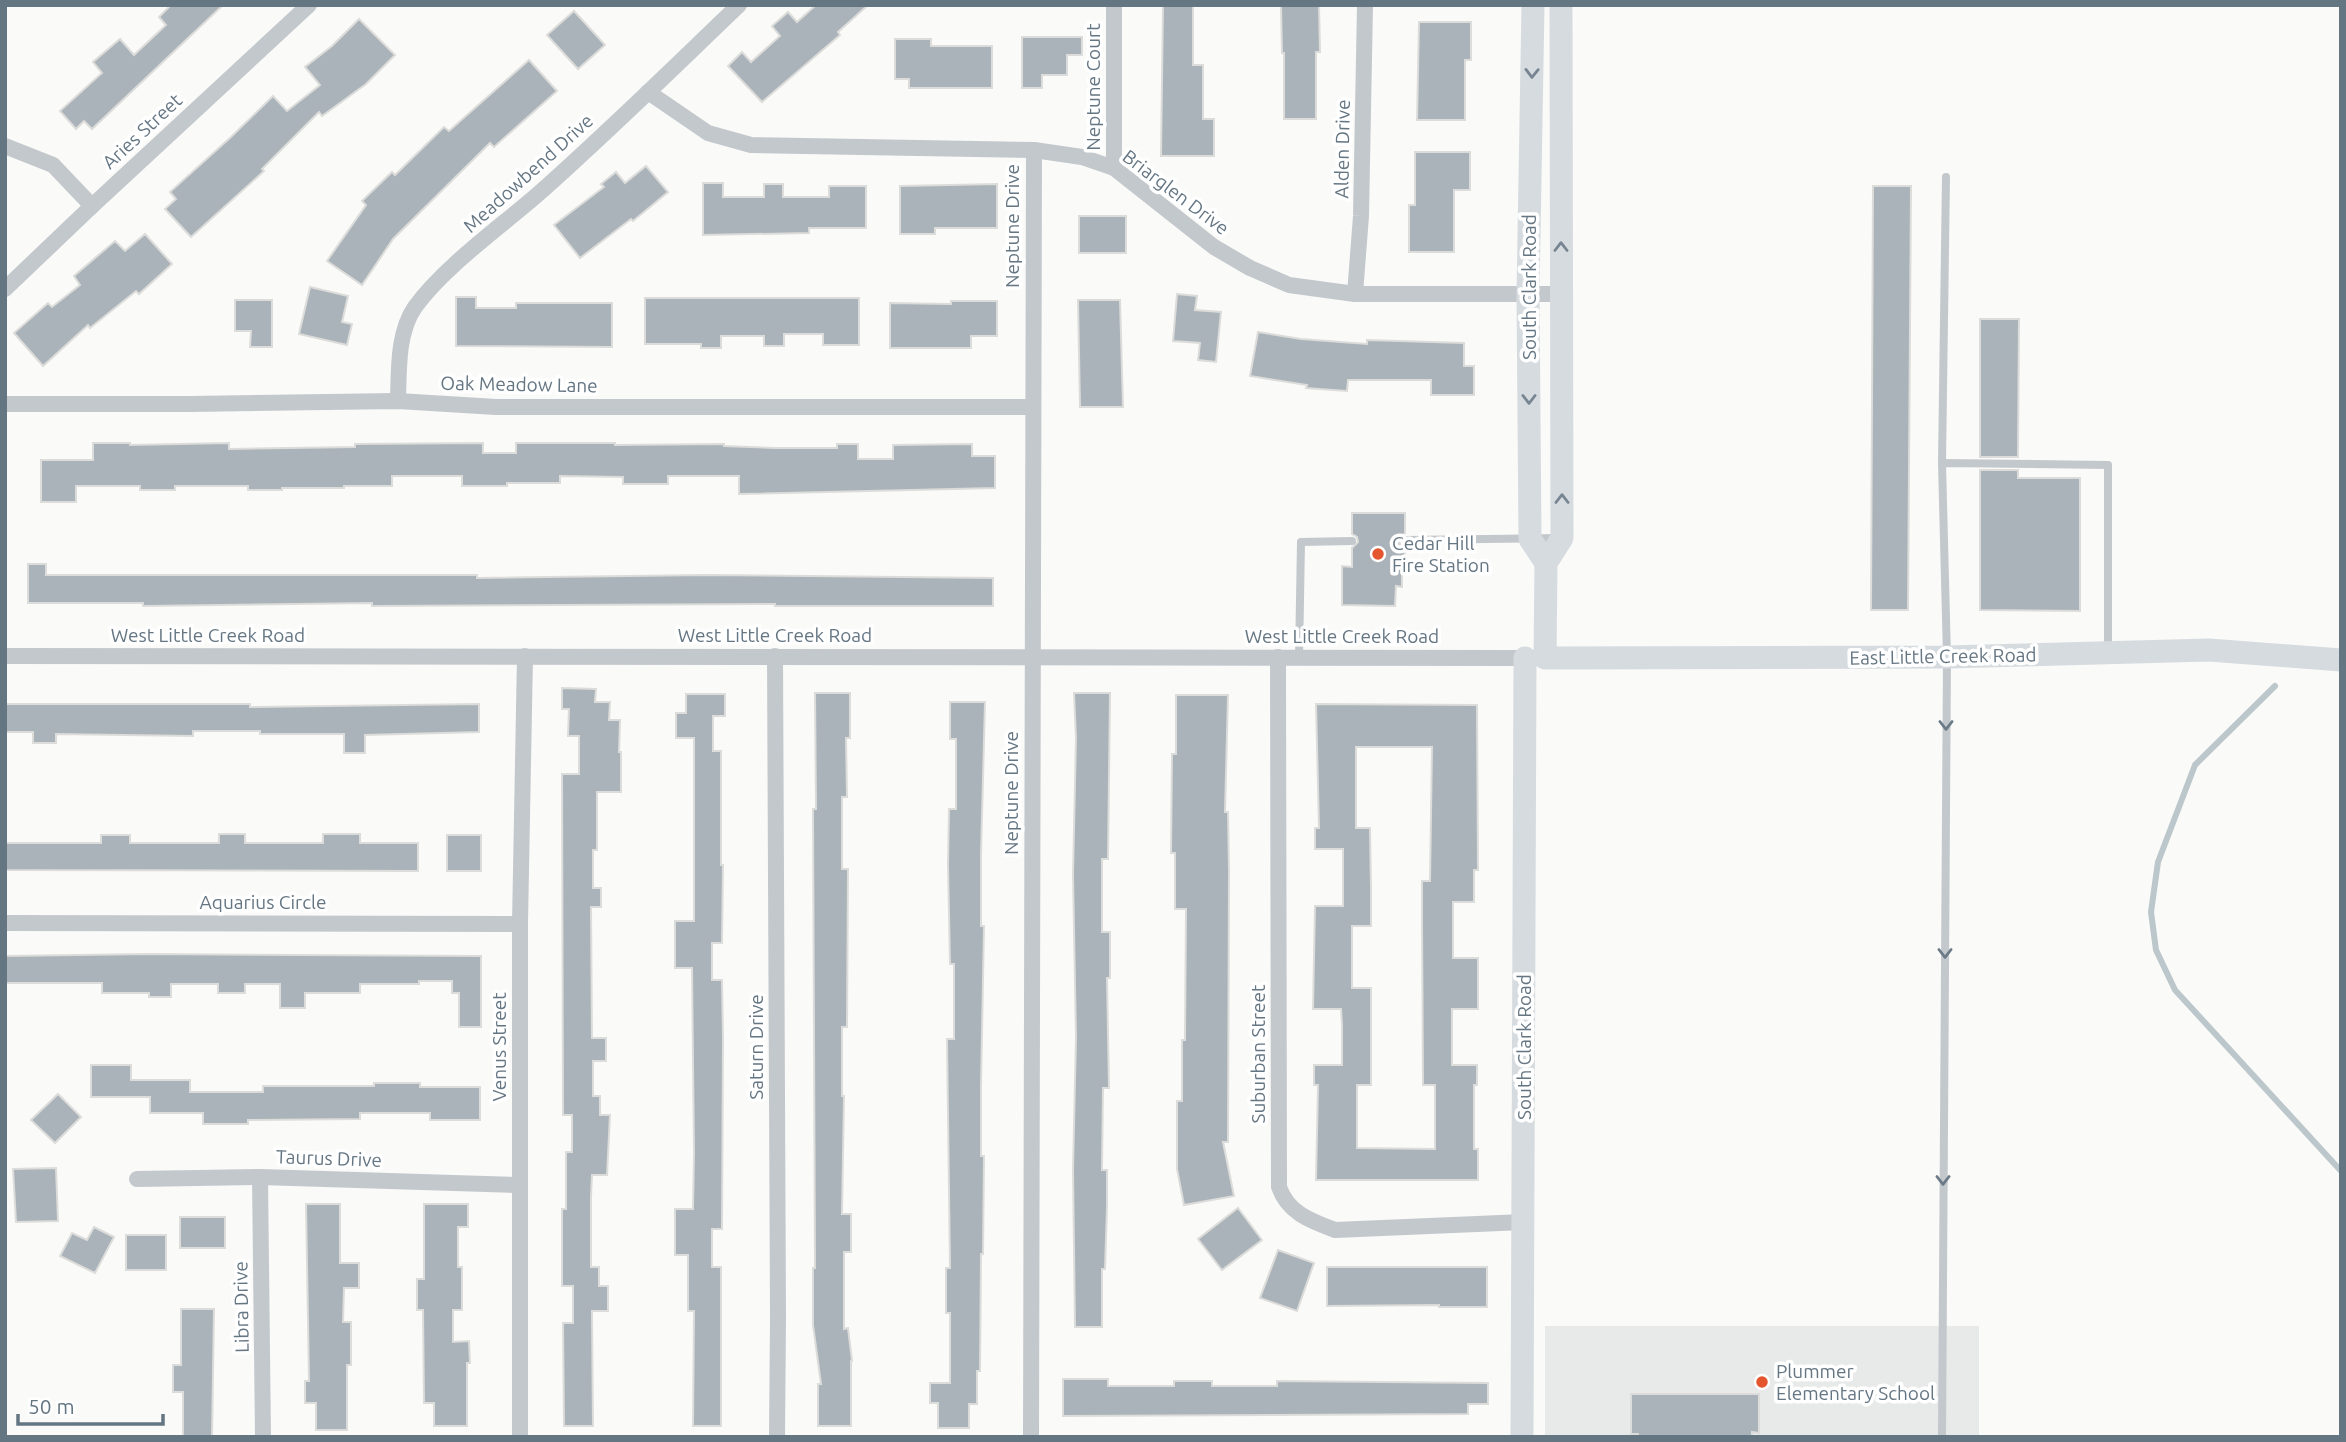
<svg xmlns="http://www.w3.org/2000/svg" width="2346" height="1442" font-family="Ubuntu,sans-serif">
  <rect width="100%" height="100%" fill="#fafaf8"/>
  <rect fill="#e8e9e9" x="1545" y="1326" width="434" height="111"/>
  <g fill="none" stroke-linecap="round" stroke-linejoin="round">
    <path stroke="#bbc7cb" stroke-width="6" d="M 2275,686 L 2195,765 L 2158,862 L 2151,912 L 2156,950 L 2175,990 L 2341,1171"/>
  </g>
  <g fill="#aab3b9" stroke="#dcdcda" stroke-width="2" fill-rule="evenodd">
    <path d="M 171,5 L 223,5 L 92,129 L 84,121 L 76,129 L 60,111 L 102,73 L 93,62 L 120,39 L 134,55 L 166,25 L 159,17 Z"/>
    <path d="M 816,5 L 868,5 L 838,32 L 840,35 L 762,102 L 728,66 L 742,52 L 751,62 L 780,36 L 772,26 L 788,12 L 797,22 Z"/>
    <path d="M 1163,5 L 1193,5 L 1193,65 L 1203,65 L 1203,119 L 1214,119 L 1214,156 L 1161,156 Z"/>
    <path d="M 1309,5 L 1319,5 L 1320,52 L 1316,52 L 1316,119 L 1284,119 L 1284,53 L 1282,53 L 1281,6 Z"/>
    <path d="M 574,11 L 605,45 L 578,69 L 547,35 Z"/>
    <path d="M 359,19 L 395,55 L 366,84 L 322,116 L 319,112 L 262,169 L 264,171 L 191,237 L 165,209 L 176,199 L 170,192 L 231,137 L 273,96 L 287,111 L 320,85 L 305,67 L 332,46 Z"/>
    <path d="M 1419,22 L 1471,22 L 1471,60 L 1465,60 L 1465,120 L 1417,120 Z"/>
    <path d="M 1022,37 L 1082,37 L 1082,55 L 1067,55 L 1067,75 L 1042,75 L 1042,88 L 1022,88 Z"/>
    <path d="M 895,39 L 931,39 L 931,46 L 992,46 L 992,88 L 909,88 L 909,79 L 895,79 Z"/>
    <path d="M 529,60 L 557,91 L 494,147 L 490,143 L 393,239 L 362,285 L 327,261 L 366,205 L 362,201 L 392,172 L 395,175 L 444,127 L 449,131 Z"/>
    <path d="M 1415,152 L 1470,152 L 1470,190 L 1454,190 L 1454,252 L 1409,252 L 1409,205 L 1415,205 Z"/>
    <path d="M 646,166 L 668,192 L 633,221 L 631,219 L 580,258 L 554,225 L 604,187 L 601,184 L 616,172 L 625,183 Z"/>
    <path d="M 703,183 L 723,183 L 723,197 L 764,197 L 764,184 L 783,184 L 783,197 L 829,197 L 829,186 L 866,186 L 866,228 L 809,228 L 809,233 L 703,235 Z"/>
    <path d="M 997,184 L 997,228 L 935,228 L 935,234 L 900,234 L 900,186 Z"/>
    <path d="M 1873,186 L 1911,186 L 1908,610 L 1871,610 Z"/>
    <rect x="1079" y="216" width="47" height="37"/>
    <path d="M 145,234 L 172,264 L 139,294 L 136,291 L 90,328 L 88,325 L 43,366 L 14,333 L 48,303 L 52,307 L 80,285 L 74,276 L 115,241 L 125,251 Z"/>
    <path d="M 310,287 L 348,296 L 342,322 L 352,324 L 347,345 L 299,334 Z"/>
    <path d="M 1177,294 L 1197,296 L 1195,310 L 1221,312 L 1216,362 L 1198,360 L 1200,343 L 1173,341 Z"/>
    <path d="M 456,297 L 476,297 L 476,308 L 516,308 L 516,303 L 612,303 L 612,347 L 456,346 Z"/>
    <path d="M 645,298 L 859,298 L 859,345 L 823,345 L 823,334 L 784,334 L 784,346 L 764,346 L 764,336 L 721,336 L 721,348 L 701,348 L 701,344 L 645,344 Z"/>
    <path d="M 235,300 L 272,300 L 272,347 L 250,347 L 251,331 L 235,331 Z"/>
    <path d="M 1078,300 L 1120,300 L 1123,407 L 1080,407 Z"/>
    <path d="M 951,301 L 997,301 L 997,336 L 971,336 L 971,348 L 890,348 L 890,303 L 951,304 Z"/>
    <path d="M 1980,319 L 2019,319 L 2018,457 L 1980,457 Z"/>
    <path d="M 1258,332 L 1301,339 L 1367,344 L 1367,340 L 1464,343 L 1464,366 L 1474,366 L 1474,395 L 1431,395 L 1431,380 L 1348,380 L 1347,391 L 1306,388 L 1307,385 L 1250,376 Z"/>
    <path d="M 93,443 L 130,443 L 130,445 L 229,443 L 229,449 L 355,447 L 355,444 L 483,443 L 483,453 L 516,453 L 516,443 L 615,443 L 615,445 L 724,444 L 724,446 L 775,448 L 837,448 L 837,444 L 858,444 L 858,459 L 893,459 L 893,445 L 972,444 L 972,456 L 995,456 L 995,488 L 739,494 L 739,476 L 668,476 L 668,484 L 623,484 L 623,477 L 560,476 L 560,483 L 507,483 L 507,486 L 462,486 L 462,476 L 392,476 L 392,486 L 344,486 L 344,488 L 282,488 L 282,490 L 248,490 L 248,486 L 175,486 L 175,490 L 140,490 L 140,486 L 76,486 L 76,502 L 41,502 L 41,460 L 93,460 Z"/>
    <path d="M 1980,470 L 2018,470 L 2018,478 L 2080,478 L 2080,611 L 1980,610 Z"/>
    <path d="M 1352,513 L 1405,513 L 1405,533 L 1399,539 L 1400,544 L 1405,547 L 1404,570 L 1402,570 L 1402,587 L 1396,586 L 1395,606 L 1342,605 L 1342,566 L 1352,567 L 1352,548 L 1358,542 L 1357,537 L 1352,534 Z"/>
    <path d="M 28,564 L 46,564 L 46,575 L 477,575 L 477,578 L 706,575 L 993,578 L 993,606 L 775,606 L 775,604 L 372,606 L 372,603 L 143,606 L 143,603 L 28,603 Z"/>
    <path d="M 562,688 L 596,689 L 595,702 L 610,702 L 609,720 L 620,720 L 619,752 L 621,752 L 621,792 L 597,792 L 597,850 L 593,850 L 593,888 L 601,888 L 601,907 L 591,907 L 592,1038 L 606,1038 L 606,1061 L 593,1061 L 593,1096 L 600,1096 L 600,1115 L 610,1115 L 607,1175 L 592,1175 L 591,1197 L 591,1267 L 599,1267 L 599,1286 L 608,1286 L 608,1311 L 592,1311 L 593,1426 L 564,1426 L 563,1323 L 573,1323 L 573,1286 L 562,1286 L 562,1209 L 566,1209 L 566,1152 L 572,1152 L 572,1115 L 563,1115 L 562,774 L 579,774 L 579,736 L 568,736 L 569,709 L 562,709 Z"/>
    <path d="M 815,693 L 850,693 L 850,738 L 846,738 L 847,797 L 842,797 L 842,869 L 848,869 L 847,1027 L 842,1027 L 842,1096 L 844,1096 L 842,1214 L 851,1214 L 851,1252 L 844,1252 L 844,1329 L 848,1328 L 852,1361 L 851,1361 L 851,1426 L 818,1426 L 818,1384 L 821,1384 L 813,1325 L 813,1268 L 815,1268 L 813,809 L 816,809 Z"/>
    <path d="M 1074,693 L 1110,693 L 1108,859 L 1102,859 L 1102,932 L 1110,932 L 1110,978 L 1107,978 L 1109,1088 L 1103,1088 L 1102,1170 L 1107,1170 L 1107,1207 L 1105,1269 L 1102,1269 L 1102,1327 L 1075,1327 L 1073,1170 L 1076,1037 L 1073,875 L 1076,738 Z"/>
    <path d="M 686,694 L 725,694 L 725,716 L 713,716 L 713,751 L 721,751 L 721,865 L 723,865 L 722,943 L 712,943 L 712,980 L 722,980 L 723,1038 L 722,1229 L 712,1229 L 712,1267 L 721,1267 L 721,1426 L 693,1426 L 694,1311 L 688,1311 L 688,1255 L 675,1255 L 675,1209 L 693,1209 L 694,1152 L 692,968 L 675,968 L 675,921 L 694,921 L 694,738 L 676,738 L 676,713 L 686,713 Z"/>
    <path d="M 1176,695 L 1228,695 L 1225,812 L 1228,812 L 1229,870 L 1228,1142 L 1223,1142 L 1234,1196 L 1184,1205 L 1177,1169 L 1177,1101 L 1182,1101 L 1182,1040 L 1185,1040 L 1186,909 L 1175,909 L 1175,853 L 1171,853 L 1172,754 L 1176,754 Z"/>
    <path d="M 950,702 L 985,702 L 981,854 L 981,926 L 984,926 L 981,1087 L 981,1156 L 984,1156 L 983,1254 L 981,1254 L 980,1371 L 977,1371 L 977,1404 L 969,1404 L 969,1428 L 938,1428 L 938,1403 L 930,1403 L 930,1383 L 950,1383 L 950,1313 L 946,1313 L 946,1268 L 950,1268 L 947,1039 L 954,1039 L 954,964 L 950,964 L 948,865 L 949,809 L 956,809 L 956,739 L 950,739 Z"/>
    <path d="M 5,704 L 250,704 L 250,707 L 479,704 L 479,732 L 365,735 L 365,753 L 344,753 L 344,734 L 260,734 L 260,731 L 193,731 L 193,736 L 56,734 L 56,743 L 33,743 L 33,732 L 5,732 Z"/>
    <path d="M 1316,704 L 1477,705 L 1478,870 L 1474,870 L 1474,902 L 1453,902 L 1453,958 L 1478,958 L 1478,1009 L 1452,1009 L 1452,1065 L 1477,1065 L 1477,1085 L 1474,1085 L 1474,1149 L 1478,1149 L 1478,1180 L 1316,1180 L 1318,1085 L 1314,1085 L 1314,1065 L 1342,1065 L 1342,1025 L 1341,1009 L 1313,1009 L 1315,906 L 1343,906 L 1343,849 L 1315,849 L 1315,828 L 1319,828 ZM 1356,747 L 1432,747 L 1430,881 L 1422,881 L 1422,919 L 1423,1085 L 1435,1085 L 1435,1149 L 1357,1148 L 1357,1085 L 1371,1085 L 1371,988 L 1352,988 L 1352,926 L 1371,926 L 1371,889 L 1370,828 L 1356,828 Z"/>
    <path d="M 219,834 L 245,834 L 245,843 L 323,843 L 323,834 L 360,834 L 360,843 L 418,843 L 418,871 L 5,870 L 5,843 L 101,843 L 101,835 L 130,835 L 130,843 L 219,843 Z"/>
    <rect x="447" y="835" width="34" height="36"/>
    <path d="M 149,954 L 481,956 L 481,1027 L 459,1027 L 459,993 L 452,993 L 452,981 L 419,981 L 419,984 L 360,984 L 360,993 L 305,993 L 305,1008 L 280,1008 L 280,984 L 245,984 L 245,993 L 218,993 L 218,984 L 171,984 L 171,997 L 149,997 L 149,993 L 102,993 L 102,983 L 5,983 L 5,956 Z"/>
    <path d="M 91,1065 L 131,1065 L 131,1080 L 190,1080 L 190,1092 L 263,1092 L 263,1086 L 374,1086 L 374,1083 L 420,1083 L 420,1087 L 480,1087 L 480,1120 L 430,1120 L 430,1113 L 360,1113 L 360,1119 L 248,1120 L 248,1124 L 203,1124 L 203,1113 L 150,1113 L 150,1097 L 91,1097 Z"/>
    <path d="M 58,1094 L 81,1117 L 55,1143 L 31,1120 Z"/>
    <path d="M 56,1168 L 58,1221 L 16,1222 L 13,1169 Z"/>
    <path d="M 306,1204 L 340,1204 L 340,1263 L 359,1263 L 359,1288 L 344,1288 L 343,1322 L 351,1322 L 351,1365 L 347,1365 L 347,1430 L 316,1430 L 316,1403 L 305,1403 L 305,1381 L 309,1381 Z"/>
    <path d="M 424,1204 L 468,1204 L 468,1227 L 458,1227 L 458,1267 L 462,1267 L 462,1310 L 453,1310 L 453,1342 L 469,1341 L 470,1363 L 467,1363 L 467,1426 L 434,1426 L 434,1403 L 424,1403 L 423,1310 L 417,1310 L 417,1279 L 424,1279 Z"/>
    <path d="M 1238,1208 L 1262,1240 L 1222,1270 L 1198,1239 Z"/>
    <rect x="180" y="1217" width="45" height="31"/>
    <path d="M 94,1227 L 114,1237 L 95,1273 L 60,1256 L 72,1233 L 87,1240 Z"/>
    <rect x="126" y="1235" width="40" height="35"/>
    <path d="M 1278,1250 L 1314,1263 L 1297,1311 L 1260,1298 Z"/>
    <path d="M 1327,1267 L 1487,1267 L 1487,1307 L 1439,1307 L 1439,1305 L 1327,1306 Z"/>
    <path d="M 181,1309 L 214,1309 L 212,1437 L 183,1437 L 183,1392 L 173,1392 L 173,1365 L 181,1365 Z"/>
    <path d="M 1063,1379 L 1108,1379 L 1108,1386 L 1174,1386 L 1174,1381 L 1212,1381 L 1212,1386 L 1277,1386 L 1277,1381 L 1488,1383 L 1488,1404 L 1468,1404 L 1468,1414 L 1063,1416 Z"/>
    <path d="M 1631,1394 L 1759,1394 L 1759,1433 L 1752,1432 L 1752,1437 L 1638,1437 L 1638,1434 L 1631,1434 Z"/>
  </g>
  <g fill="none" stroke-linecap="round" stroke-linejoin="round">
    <g stroke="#c3c8cc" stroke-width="8">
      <path d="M 1942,463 L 1946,177"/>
      <path d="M 1405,540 L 1559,538"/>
      <path d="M 1299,657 L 1301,542 L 1352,541"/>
      <path d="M 1942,1437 L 1947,657 L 1942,463 L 2108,465 L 2108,649"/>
    </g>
    <g stroke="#c3c8cc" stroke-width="16">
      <path d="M 1114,5 L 1114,168"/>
      <path d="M 648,92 L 708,133 L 751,145 L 1034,150 L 1082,157 L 1114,168 L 1214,247 L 1250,268 L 1289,285 L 1355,294 L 1561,294"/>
      <path d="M 5,146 L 53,165 L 92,206"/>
      <path d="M 5,289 L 92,206 L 309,5"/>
      <path d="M 1355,294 L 1361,216 L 1365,5"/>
      <path d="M 398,401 C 399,371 397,333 415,307 C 444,267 499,228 537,195 C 606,134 672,69 739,5"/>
      <path d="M 5,404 L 190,404 L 398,401 L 496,407 L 1032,407"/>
      <path d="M 5,656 L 1535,658"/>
      <path d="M 775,656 L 778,1317 L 777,1437"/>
      <path d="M 1278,657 L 1279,1187 C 1288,1213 1311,1221 1335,1230 L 1524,1222"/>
      <path d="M 5,923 L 520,924"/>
      <path d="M 260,1177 L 263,1437"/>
      <path d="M 137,1179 L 260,1177 L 520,1185"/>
      <path d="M 520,1437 L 520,924 L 525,656"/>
      <path d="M 1031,1437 L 1034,150"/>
    </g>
    <g stroke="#d6dbdf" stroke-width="23">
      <path d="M 1533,5 L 1528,294 L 1530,539 L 1546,563"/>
      <path d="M 1561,5 L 1562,538 L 1546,563 L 1545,658 L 1947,657 L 2209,650 L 2341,660"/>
      <path d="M 1522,1437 L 1525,658"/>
    </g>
  </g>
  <defs><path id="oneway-chevron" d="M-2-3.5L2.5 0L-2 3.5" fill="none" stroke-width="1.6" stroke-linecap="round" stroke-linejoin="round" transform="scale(1.75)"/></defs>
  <g stroke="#768591">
    <use href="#oneway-chevron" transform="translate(1532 73) rotate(91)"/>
    <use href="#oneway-chevron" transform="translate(1561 247) rotate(-90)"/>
    <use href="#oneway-chevron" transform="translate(1529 399) rotate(90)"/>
    <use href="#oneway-chevron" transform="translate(1562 499) rotate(-90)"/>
  </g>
  <g stroke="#6a7a87">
    <use href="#oneway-chevron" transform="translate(1946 725) rotate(90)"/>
    <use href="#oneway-chevron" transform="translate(1945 953) rotate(90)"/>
    <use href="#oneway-chevron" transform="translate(1943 1180) rotate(90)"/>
  </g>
  <g fill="#e4572e" stroke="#fff" stroke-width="2.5">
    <circle cx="1378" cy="554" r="7"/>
    <circle cx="1762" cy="1382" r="7"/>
  </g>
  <g text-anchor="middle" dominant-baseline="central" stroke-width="7" stroke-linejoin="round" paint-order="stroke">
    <g font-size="19" fill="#657683" stroke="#fff">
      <text transform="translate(1093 87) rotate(-90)">Neptune Court</text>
      <text transform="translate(142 131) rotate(-43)">Aries Street</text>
      <text transform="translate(1342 149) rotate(-89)">Alden Drive</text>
      <text transform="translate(528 173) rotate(-42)">Meadowbend Drive</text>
      <text transform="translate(1176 192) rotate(37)">Briarglen Drive</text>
      <text transform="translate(1012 226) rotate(-90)">Neptune Drive</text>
      <text transform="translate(1529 287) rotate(-90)">South Clark Road</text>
      <text transform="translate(519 384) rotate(1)">Oak Meadow Lane</text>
      <text x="208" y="635">West Little Creek Road</text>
      <text x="775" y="635">West Little Creek Road</text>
      <text x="1342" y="636">West Little Creek Road</text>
      <text transform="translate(1943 656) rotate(-1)">East Little Creek Road</text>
      <text transform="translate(1011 793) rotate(-90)">Neptune Drive</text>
      <text x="263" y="902">Aquarius Circle</text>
      <text transform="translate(499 1047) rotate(-90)">Venus Street</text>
      <text transform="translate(756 1047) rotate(-90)">Saturn Drive</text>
      <text transform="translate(1524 1047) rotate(-90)">South Clark Road</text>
      <text transform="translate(1258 1054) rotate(-90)">Suburban Street</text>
      <text transform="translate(329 1158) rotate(2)">Taurus Drive</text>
      <text transform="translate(241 1307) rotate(-91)">Libra Drive</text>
    </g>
    <g font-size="19" fill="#657683" stroke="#fff" text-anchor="start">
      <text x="1392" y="543">Cedar Hill<tspan x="1392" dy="22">Fire Station</tspan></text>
      <text x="1776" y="1371">Plummer<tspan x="1776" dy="22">Elementary School</tspan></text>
    </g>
  </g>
  <rect width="2346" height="1442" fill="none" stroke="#657683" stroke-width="14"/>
  <path d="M18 1414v10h145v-10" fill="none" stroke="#657683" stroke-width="3.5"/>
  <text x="28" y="1414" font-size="21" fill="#657683" stroke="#ffffff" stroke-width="5" paint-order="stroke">50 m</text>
</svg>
